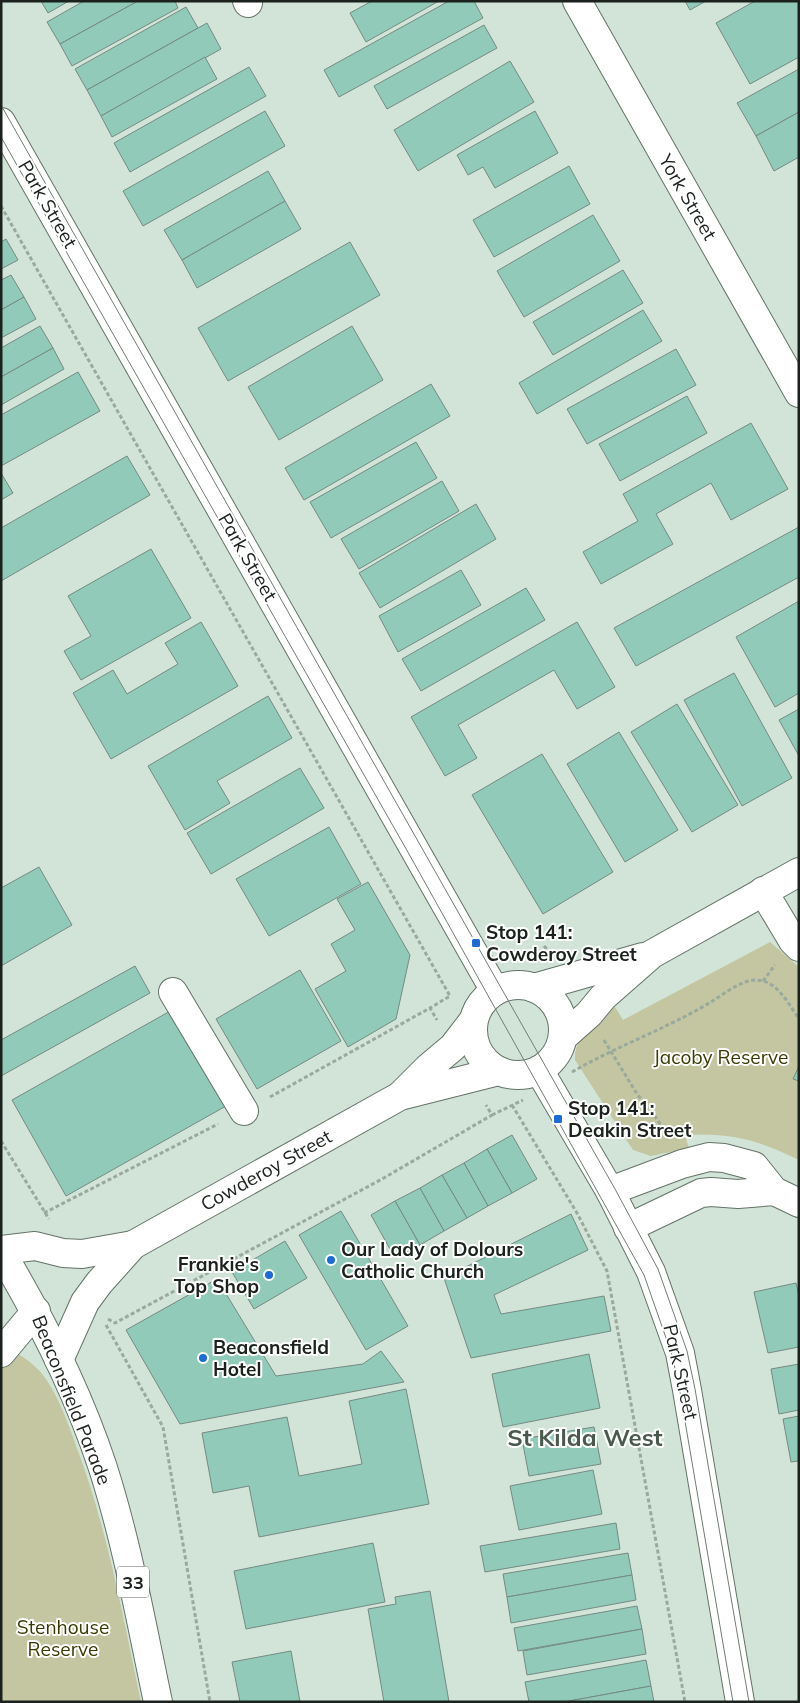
<svg xmlns="http://www.w3.org/2000/svg" width="800" height="1703" font-family="Mulish,sans-serif">
  <rect width="100%" height="100%" fill="#d2e4d7"/>
  <g fill="#c3c6a1">
    <path d="M 770,942 L 799,967 L 799,1160 C 759,1140 729,1132 685,1135 L 689,1148 L 651,1156 L 633,1150 L 575,1060 C 574,1036 596,1018 615,1007 L 623,1020 Z"/>
    <path d="M 13,1351 C 24,1357 35,1365 43,1375 C 59,1396 69,1426 78,1451 C 108,1532 123,1617 141,1702 L 1,1702 L 1,1364 Z"/>
  </g>
  <g fill="#91cab9" stroke="#758a83">
    <path d="M 41,1 L 69,1 L 48,13 Z"/>
    <path d="M 84,1 L 138,1 L 60,44 L 47,22 Z"/>
    <path d="M 138,1 L 175,1 L 178,8 L 72,66 L 60,44 Z"/>
    <path d="M 372,1 L 439,1 L 366,42 L 350,13 Z"/>
    <path d="M 449,1 L 474,1 L 483,18 L 339,97 L 324,70 Z"/>
    <path d="M 685,1 L 706,1 L 690,10 Z"/>
    <path d="M 755,1 L 799,1 L 799,57 L 750,84 L 716,23 Z"/>
    <path d="M 186,7 L 198,28 L 87,90 L 75,69 Z"/>
    <path d="M 207,23 L 221,49 L 101,116 L 87,90 Z"/>
    <path d="M 484,25 L 497,48 L 387,109 L 374,86 Z"/>
    <path d="M 205,57 L 217,79 L 112,137 L 101,116 Z"/>
    <path d="M 510,61 L 534,102 L 418,171 L 394,130 Z"/>
    <path d="M 249,67 L 266,96 L 130,172 L 114,143 Z"/>
    <path d="M 799,69 L 799,112 L 756,136 L 737,103 Z"/>
    <path d="M 265,111 L 285,146 L 143,226 L 123,191 Z"/>
    <path d="M 535,111 L 558,153 L 495,188 L 483,167 L 468,175 L 457,155 Z"/>
    <path d="M 799,112 L 799,157 L 774,171 L 756,136 Z"/>
    <path d="M 569,166 L 590,204 L 494,257 L 473,220 Z"/>
    <path d="M 268,171 L 285,201 L 182,260 L 164,230 Z"/>
    <path d="M 285,201 L 301,229 L 197,288 L 182,260 Z"/>
    <path d="M 593,215 L 620,261 L 524,317 L 497,271 Z"/>
    <path d="M 6,239 L 18,260 L 1,269 L 1,242 Z"/>
    <path d="M 350,242 L 380,295 L 228,381 L 198,328 Z"/>
    <path d="M 623,270 L 643,303 L 553,355 L 533,322 Z"/>
    <path d="M 11,275 L 24,297 L 1,310 L 1,280 Z"/>
    <path d="M 24,297 L 36,319 L 1,338 L 1,310 Z"/>
    <path d="M 643,310 L 662,341 L 537,414 L 519,383 Z"/>
    <path d="M 40,326 L 53,348 L 1,377 L 1,348 Z"/>
    <path d="M 352,326 L 383,380 L 279,440 L 248,387 Z"/>
    <path d="M 53,348 L 64,369 L 1,405 L 1,377 Z"/>
    <path d="M 676,349 L 696,385 L 587,444 L 567,409 Z"/>
    <path d="M 78,372 L 100,411 L 1,466 L 1,415 Z"/>
    <path d="M 431,384 L 450,416 L 304,500 L 285,468 Z"/>
    <path d="M 687,396 L 707,433 L 620,481 L 599,444 Z"/>
    <path d="M 751,423 L 788,489 L 731,520 L 711,483 L 656,514 L 673,544 L 601,584 L 583,552 L 638,521 L 623,494 Z"/>
    <path d="M 416,442 L 437,478 L 331,538 L 310,502 Z"/>
    <path d="M 127,456 L 150,495 L 1,581 L 1,528 Z"/>
    <path d="M 1,473 L 13,493 L 1,500 Z"/>
    <path d="M 442,481 L 459,511 L 359,569 L 341,539 Z"/>
    <path d="M 476,504 L 496,539 L 380,608 L 359,573 Z"/>
    <path d="M 799,527 L 799,577 L 636,666 L 614,628 Z"/>
    <path d="M 151,549 L 191,618 L 81,680 L 64,651 L 91,636 L 68,596 Z"/>
    <path d="M 461,570 L 481,605 L 398,652 L 379,616 Z"/>
    <path d="M 526,588 L 545,620 L 421,691 L 402,659 Z"/>
    <path d="M 799,601 L 799,693 L 775,707 L 736,637 Z"/>
    <path d="M 201,622 L 238,686 L 111,759 L 73,693 L 113,670 L 127,694 L 178,664 L 165,643 Z"/>
    <path d="M 577,622 L 615,687 L 577,709 L 554,670 L 458,725 L 477,758 L 445,776 L 411,717 Z"/>
    <path d="M 734,673 L 792,778 L 742,806 L 684,700 Z"/>
    <path d="M 268,696 L 292,738 L 217,781 L 230,803 L 185,830 L 148,766 Z"/>
    <path d="M 677,704 L 738,805 L 692,832 L 631,732 Z"/>
    <path d="M 799,709 L 799,756 L 779,720 Z"/>
    <path d="M 619,732 L 678,830 L 625,862 L 567,764 Z"/>
    <path d="M 542,754 L 613,872 L 543,914 L 472,795 Z"/>
    <path d="M 300,768 L 324,808 L 211,874 L 187,833 Z"/>
    <path d="M 329,827 L 361,884 L 269,936 L 236,879 Z"/>
    <path d="M 39,867 L 72,925 L 1,966 L 1,888 Z"/>
    <path d="M 368,882 L 410,955 L 396,1019 L 348,1047 L 315,989 L 346,971 L 331,944 L 355,930 L 337,899 Z"/>
    <path d="M 135,966 L 150,993 L 1,1076 L 1,1040 Z"/>
    <path d="M 300,970 L 341,1041 L 257,1089 L 216,1019 Z"/>
    <path d="M 172,1010 L 226,1106 L 66,1196 L 12,1100 Z"/>
    <path d="M 799,1066 L 799,1081 L 793,1079 Z"/>
    <path d="M 512,1135 L 537,1179 L 512,1193 L 487,1149 Z"/>
    <path d="M 487,1149 L 512,1193 L 488,1206 L 464,1163 Z"/>
    <path d="M 464,1163 L 488,1206 L 467,1218 L 442,1175 Z"/>
    <path d="M 442,1175 L 467,1218 L 444,1231 L 420,1188 Z"/>
    <path d="M 420,1188 L 444,1231 L 420,1245 L 395,1201 Z"/>
    <path d="M 395,1201 L 420,1245 L 395,1258 L 371,1215 Z"/>
    <path d="M 341,1211 L 408,1326 L 366,1350 L 299,1235 Z"/>
    <path d="M 571,1214 L 588,1250 L 494,1295 L 501,1314 L 604,1296 L 611,1331 L 471,1358 L 444,1278 Z"/>
    <path d="M 285,1241 L 307,1278 L 254,1309 L 232,1272 Z"/>
    <path d="M 217,1279 L 276,1376 L 363,1364 L 381,1351 L 404,1382 L 180,1424 L 126,1330 Z"/>
    <path d="M 796,1283 L 799,1296 L 799,1347 L 768,1353 L 754,1292 Z"/>
    <path d="M 589,1354 L 600,1408 L 503,1427 L 492,1374 Z"/>
    <path d="M 799,1364 L 799,1410 L 779,1414 L 771,1369 Z"/>
    <path d="M 406,1389 L 429,1504 L 259,1537 L 249,1486 L 213,1493 L 202,1433 L 287,1417 L 299,1476 L 362,1464 L 349,1401 Z"/>
    <path d="M 799,1416 L 799,1461 L 791,1462 L 783,1419 Z"/>
    <path d="M 594,1427 L 601,1464 L 529,1476 L 522,1439 Z"/>
    <path d="M 593,1470 L 602,1514 L 519,1530 L 510,1486 Z"/>
    <path d="M 616,1523 L 620,1549 L 485,1572 L 480,1546 Z"/>
    <path d="M 373,1543 L 385,1602 L 246,1629 L 234,1571 Z"/>
    <path d="M 628,1553 L 632,1575 L 507,1597 L 503,1574 Z"/>
    <path d="M 632,1575 L 636,1600 L 511,1623 L 507,1597 Z"/>
    <path d="M 430,1591 L 449,1702 L 384,1702 L 368,1609 L 396,1604 L 395,1597 Z"/>
    <path d="M 637,1606 L 642,1629 L 518,1651 L 514,1628 Z"/>
    <path d="M 642,1629 L 646,1654 L 527,1675 L 523,1651 Z"/>
    <path d="M 291,1651 L 300,1702 L 240,1702 L 232,1662 Z"/>
    <path d="M 646,1660 L 651,1686 L 564,1702 L 529,1702 L 525,1682 Z"/>
    <path d="M 651,1686 L 654,1702 L 564,1702 Z"/>
  </g>
  <g fill="none" stroke-linecap="round" stroke-linejoin="round">
    <defs>
      <g id="minor">
        <path d="M 247,1 L 248,3"/>
        <path d="M 577,1 L 799,393"/>
        <path d="M 1,122 L 495,991"/>
        <path d="M 763,891 L 793,941 L 799,947"/>
        <circle cx="518" cy="1030" r="45"/>
        <path d="M 534,988 L 643,957"/>
        <path d="M 173,992 L 244,1111"/>
        <path d="M 563,1037 L 589,1014 L 603,997 L 652,954 L 799,872"/>
        <path d="M 539,1070 L 610,1191 L 651,1272 L 680,1353 L 687,1390 L 740,1702"/>
        <path d="M 401,1095 L 428,1068 L 453,1047 L 473,1021"/>
        <path d="M 610,1191 L 682,1164 L 709,1157 L 724,1158 L 754,1166 L 774,1191 L 799,1203"/>
        <path d="M 628,1228 L 701,1193 L 711,1192 L 738,1194 L 774,1191"/>
        <path d="M 1,1250 L 35,1246 L 63,1253 L 82,1254 L 133,1245"/>
        <path d="M 1,1353 L 36,1311"/>
        <path d="M 59,1360 L 85,1302 L 99,1283 L 133,1245 L 400,1096 L 499,1071"/>
      </g>
      <path id="major" d="M 1,1252 C 41,1319 77,1390 102,1465 C 127,1542 141,1622 158,1702"/>
    </defs>
    <use href="#minor" stroke="#637367" stroke-width="30"/>
    <use href="#major" stroke="#637367" stroke-width="30"/>
    <g stroke="#9aa99e" stroke-width="3" stroke-dasharray="4 2.5" stroke-linecap="butt">
      <path d="M 1,206 L 450,996 L 430,1008"/>
      <path d="M 544,946 L 550,953"/>
      <path d="M 763,981 L 775,965"/>
      <path d="M 604,1040 L 637,1094 L 657,1119 L 669,1139"/>
      <path d="M 572,1072 C 617,1046 666,1029 711,1002 C 726,993 745,976 763,981 C 779,985 790,1006 799,1019"/>
      <path d="M 270,1097 L 430,1008 L 437,1020"/>
      <path d="M 512,1105 L 577,1213 L 607,1271 L 685,1702"/>
      <path d="M 492,1115 L 523,1100"/>
      <path d="M 1,1141 L 49,1219"/>
      <path d="M 44,1213 L 218,1124"/>
      <path d="M 108,1319 L 115,1323 L 382,1179 L 492,1115 L 486,1105"/>
      <path d="M 106,1325 L 163,1427 L 210,1702"/>
    </g>
    <use href="#minor" stroke="#fff" stroke-width="28"/>
    <use href="#major" stroke="#fff" stroke-width="28"/>
    <g stroke="#717d74" stroke-width="1">
      <path d="M 1,105 L 615,1189 L 658,1269 L 687,1351 L 695,1389 L 749,1702"/>
      <path d="M 1,137 L 409,854 L 644,1275 L 672,1355 L 680,1392 L 733,1702"/>
    </g>
  </g>
  <g fill="#1c6cd7" stroke="#fff" stroke-width="2">
    <rect x="471" y="938" width="10" height="10" rx="2.5"/>
    <rect x="553" y="1114" width="10" height="10" rx="2.5"/>
    <circle cx="331" cy="1260" r="5"/>
    <circle cx="269" cy="1275" r="5"/>
    <circle cx="203" cy="1358" r="5"/>
  </g>
  <g text-anchor="middle" dominant-baseline="central" stroke-width="4" stroke-linejoin="round" paint-order="stroke">
    <rect fill="#fff" stroke="#5f6460" stroke-width="1" x="117" y="1566.5" width="32" height="31" rx="4"/>
    <g font-size="18" font-weight="bold" fill="#1b211c">
      <text x="133" y="1582">33</text>
    </g>
    <g font-size="19" fill="#1b211c" stroke="#fff">
      <text transform="translate(688 197) rotate(60)">York Street</text>
      <text transform="translate(48 204) rotate(60)">Park Street</text>
      <text transform="translate(248 557) rotate(60)">Park Street</text>
      <text transform="translate(266 1170) rotate(-29)">Cowderoy Street</text>
      <text transform="translate(681 1372) rotate(77)">Park Street</text>
      <text transform="translate(72 1400) rotate(68)">Beaconsfield Parade</text>
    </g>
    <g font-size="19" font-weight="bold" fill="#1b211c" stroke="#fff" text-anchor="start">
      <text x="486" y="932">Stop 141:<tspan x="486" dy="22">Cowderoy Street</tspan></text>
      <text x="568" y="1108">Stop 141:<tspan x="568" dy="22">Deakin Street</tspan></text>
      <text x="341" y="1249">Our Lady of Dolours<tspan x="341" dy="22">Catholic Church</tspan></text>
      <text x="259" y="1264" text-anchor="end">Frankie's<tspan x="259" dy="22">Top Shop</tspan></text>
      <text x="213" y="1347">Beaconsfield<tspan x="213" dy="22">Hotel</tspan></text>
    </g>
    <g font-size="19" fill="#393b00" stroke="#fff">
      <text x="721" y="1057">Jacoby Reserve</text>
      <text x="63" y="1627">Stenhouse<tspan x="63" dy="22">Reserve</tspan></text>
    </g>
    <g font-size="24" font-weight="bold" fill="#4a594e" stroke="#fff">
      <text x="585" y="1437">St Kilda West</text>
    </g>
  </g>
  <rect width="800" height="1703" fill="none" stroke="#1b211c" stroke-width="5"/>
</svg>
